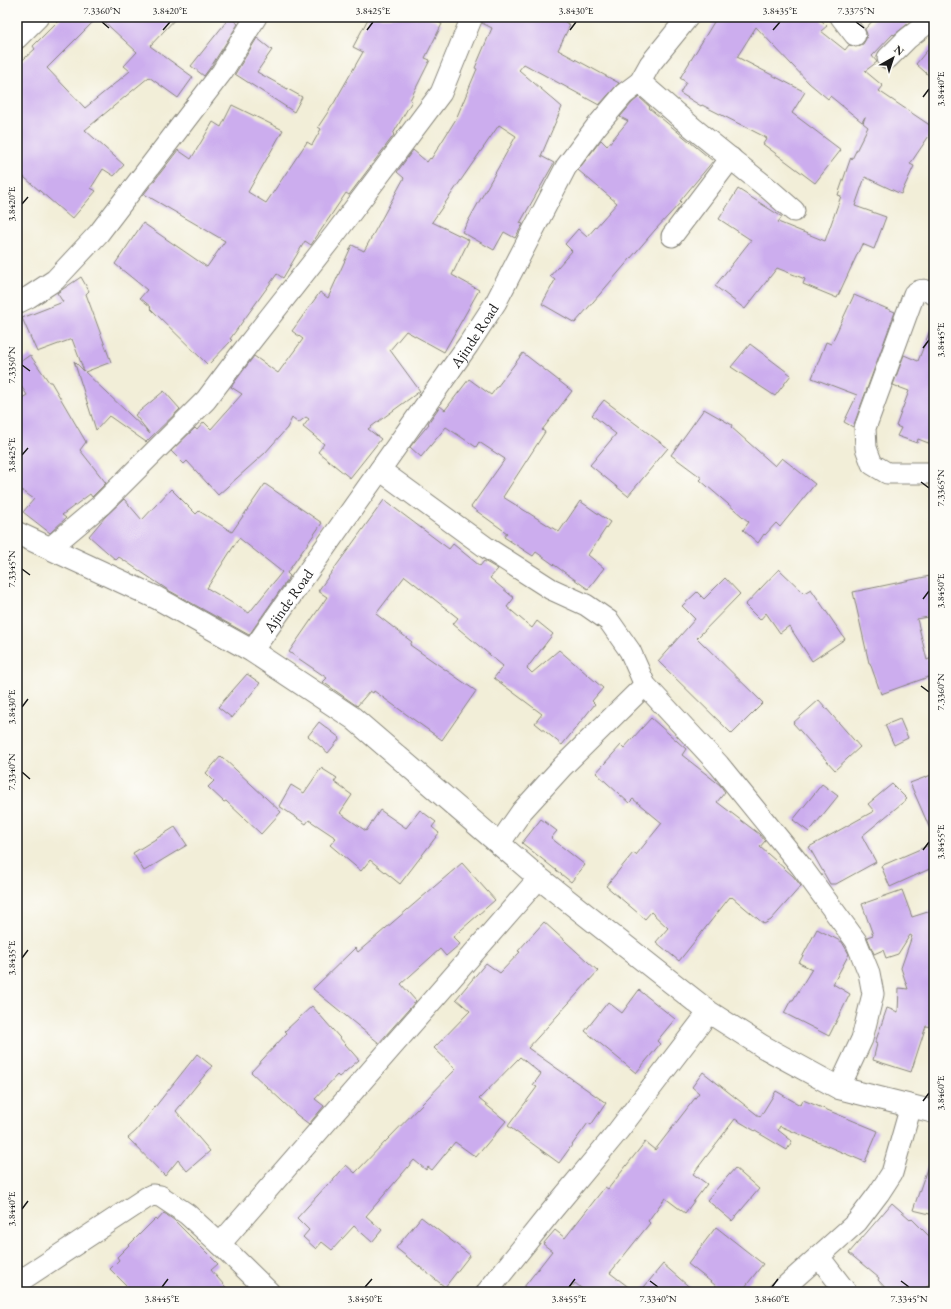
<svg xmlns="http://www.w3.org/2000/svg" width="951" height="1309" font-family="'EB Garamond',serif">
  <rect width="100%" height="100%" fill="#fdfcf7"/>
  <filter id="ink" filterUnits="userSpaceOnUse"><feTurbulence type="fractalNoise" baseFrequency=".025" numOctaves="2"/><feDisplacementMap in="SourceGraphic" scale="8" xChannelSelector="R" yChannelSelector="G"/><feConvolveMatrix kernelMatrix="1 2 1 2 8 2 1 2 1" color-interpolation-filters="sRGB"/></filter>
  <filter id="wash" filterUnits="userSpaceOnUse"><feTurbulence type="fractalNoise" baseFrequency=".012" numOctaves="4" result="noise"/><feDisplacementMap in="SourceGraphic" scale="16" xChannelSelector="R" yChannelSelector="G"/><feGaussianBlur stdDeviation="0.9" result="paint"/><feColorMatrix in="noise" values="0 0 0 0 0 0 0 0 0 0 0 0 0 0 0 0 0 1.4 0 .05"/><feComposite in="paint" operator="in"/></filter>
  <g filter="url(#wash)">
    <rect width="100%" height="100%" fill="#f2eed8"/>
    <g id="blocks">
      <g fill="#ccadee" fill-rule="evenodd">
        <path d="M 62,17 L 98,17 L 47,68 L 85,108 L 130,71 L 124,66 L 137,52 L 99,17 L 177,17 L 150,46 L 193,77 L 178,98 L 149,77 L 85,130 L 124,165 L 114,176 L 103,169 L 91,188 L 96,191 L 72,219 L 17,171 L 17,65 L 35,49 L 33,46 Z"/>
        <path d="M 230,17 L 238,24 L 212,65 L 204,76 L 191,66 Z"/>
        <path d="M 369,17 L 428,17 L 442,24 L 425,58 L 430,60 L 410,100 L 412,101 L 393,134 L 394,135 L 349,195 L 346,193 L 311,245 L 305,241 L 283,278 L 277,274 L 230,339 L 232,340 L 208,365 L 150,308 L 151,307 L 140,298 L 147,290 L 115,264 L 143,223 L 207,267 L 225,241 L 144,194 L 178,150 L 191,159 L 213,122 L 221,127 L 232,105 L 283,130 L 248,192 L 266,203 L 307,142 L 312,145 L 321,129 L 318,127 L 334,103 L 363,52 L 353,47 Z"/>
        <path d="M 484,17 L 568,17 L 565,22 L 570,25 L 558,50 L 619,83 L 599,105 L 524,64 L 519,70 L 562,107 L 541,156 L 554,163 L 520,223 L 523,224 L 515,238 L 504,232 L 494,250 L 462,232 L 516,136 L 499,125 L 432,222 L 469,240 L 452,275 L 479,290 L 444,352 L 406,331 L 390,350 L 420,391 L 368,429 L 381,439 L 350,478 L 318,452 L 324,444 L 303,427 L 309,419 L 306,417 L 298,423 L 292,418 L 287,428 L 265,453 L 218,495 L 187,461 L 184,464 L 171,451 L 195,428 L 197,430 L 204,422 L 211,429 L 242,394 L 231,387 L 254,356 L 278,373 L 303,339 L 292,331 L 320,292 L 328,298 L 352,245 L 364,251 L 404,178 L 397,172 L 413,150 L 427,162 L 430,158 L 431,159 L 456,119 L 477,69 L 475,68 L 492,28 L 482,23 Z"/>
        <path d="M 717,17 L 818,17 L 827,26 L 821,31 L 845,50 L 849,45 L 856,47 L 863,44 L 866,39 L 867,34 L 865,29 L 876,17 L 916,17 L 894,35 L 893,34 L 872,56 L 877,62 L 865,71 L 883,86 L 879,91 L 931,126 L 930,128 L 933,130 L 910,164 L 914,166 L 901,194 L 865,177 L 855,206 L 886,217 L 874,249 L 862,244 L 837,298 L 803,284 L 805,279 L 777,268 L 745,309 L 715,286 L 751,240 L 719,219 L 738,189 L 782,217 L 778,222 L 825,241 L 841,196 L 838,195 L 851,157 L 852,159 L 868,127 L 863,123 L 865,117 L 862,122 L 830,96 L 828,99 L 809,83 L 756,27 L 737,57 L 805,92 L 792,113 L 841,150 L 815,183 L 763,144 L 767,138 L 702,105 L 701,106 L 680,93 L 686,82 L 680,78 Z"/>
        <path d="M 257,38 L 272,50 L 257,72 L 302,97 L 294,112 L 235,74 Z"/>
        <path d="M 934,42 L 934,80 L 916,64 Z"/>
        <path d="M 639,97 L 650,107 L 649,108 L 713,161 L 680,201 L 681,202 L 655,230 L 575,323 L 542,304 L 555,280 L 550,276 L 572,251 L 565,244 L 578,229 L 587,237 L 617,203 L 578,170 L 601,140 L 607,146 L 628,121 L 620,117 L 632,103 Z"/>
        <path d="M 81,277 L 89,291 L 86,294 L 111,362 L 85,372 L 150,434 L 135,415 L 164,391 L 180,409 L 146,442 L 109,416 L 96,430 L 74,361 L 84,371 L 72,339 L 37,352 L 22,318 L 63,302 L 57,293 Z"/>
        <path d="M 854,295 L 895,312 L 853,427 L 844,422 L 857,395 L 812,378 L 826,342 L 831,344 Z"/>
        <path d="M 933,323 L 934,323 L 934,436 L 931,444 L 918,439 L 917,443 L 897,436 L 901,428 L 896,426 L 909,391 L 893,385 L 904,355 L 918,361 Z"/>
        <path d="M 750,344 L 791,375 L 775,396 L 731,367 Z"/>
        <path d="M 523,353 L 572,391 L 542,430 L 545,432 L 503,497 L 559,532 L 580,501 L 610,522 L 588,555 L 604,568 L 588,589 L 536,552 L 533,556 L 504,537 L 507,533 L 471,507 L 505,459 L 479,442 L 476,447 L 446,427 L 421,457 L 410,447 L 429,424 L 428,423 L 440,406 L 445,410 L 469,379 L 491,395 Z"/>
        <path d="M 30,355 L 49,382 L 51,382 L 86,442 L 80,450 L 106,483 L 92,497 L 90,494 L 62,515 L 66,518 L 50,533 L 23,512 L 34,499 L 17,487 L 17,401 L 27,395 L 17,380 L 17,364 Z"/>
        <path d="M 604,400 L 668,448 L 628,496 L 590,465 L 616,434 L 592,415 Z"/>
        <path d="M 704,409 L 732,425 L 731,427 L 775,466 L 782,458 L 815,484 L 780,527 L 776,523 L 765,535 L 764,534 L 758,543 L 743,530 L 749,522 L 700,480 L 702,478 L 671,455 Z"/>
        <path d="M 265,484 L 322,523 L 287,573 L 290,576 L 249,635 L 168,590 L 119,557 L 116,560 L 89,536 L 105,517 L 124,499 L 142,520 L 171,489 L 196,514 L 199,511 L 232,532 ZM 239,538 L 282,572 L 249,613 L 207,588 Z"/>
        <path d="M 384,500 L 449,549 L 453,544 L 480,566 L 484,561 L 498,569 L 490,578 L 514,598 L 507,607 L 532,628 L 537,621 L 553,634 L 527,668 L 532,673 L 559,650 L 603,688 L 592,701 L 595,704 L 562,745 L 535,723 L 542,714 L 494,678 L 503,666 L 453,624 L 458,618 L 405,576 L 376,614 L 412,642 L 410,645 L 476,691 L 442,740 L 374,691 L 373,693 L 370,691 L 357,706 L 323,682 L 327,678 L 289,652 L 327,597 L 318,591 Z"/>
        <path d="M 779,569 L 804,593 L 811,589 L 845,639 L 812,661 L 789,626 L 780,633 L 766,613 L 760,620 L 745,605 Z"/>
        <path d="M 930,576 L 934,595 L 934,616 L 917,619 L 927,660 L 934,657 L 934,675 L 881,694 L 870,663 L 869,663 L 853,592 Z"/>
        <path d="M 725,578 L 740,594 L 697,638 L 763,703 L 732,734 L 658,661 L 695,619 L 682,606 L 697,592 L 704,599 Z"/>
        <path d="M 247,674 L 260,683 L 232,718 L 218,707 Z"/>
        <path d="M 819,700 L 860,747 L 835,770 L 793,723 Z"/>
        <path d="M 651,718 L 686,749 L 682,755 L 720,785 L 725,792 L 717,802 L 759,834 L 765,841 L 760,847 L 793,876 L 801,886 L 771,920 L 764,924 L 732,897 L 731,898 L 730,897 L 679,961 L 656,942 L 668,928 L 651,912 L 645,919 L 606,886 L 633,853 L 636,855 L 662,823 L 633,799 L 629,803 L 596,773 L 621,745 L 624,748 Z"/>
        <path d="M 900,719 L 908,738 L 894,745 L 885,725 Z"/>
        <path d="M 319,722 L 340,738 L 328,753 L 308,736 Z"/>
        <path d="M 221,756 L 281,812 L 261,834 L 226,801 L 224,802 L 208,787 L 214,781 L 206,773 Z"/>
        <path d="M 321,768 L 337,778 L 334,782 L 352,795 L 340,813 L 366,831 L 380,810 L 406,828 L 420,810 L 436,822 L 432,827 L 439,833 L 400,884 L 370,860 L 361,871 L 330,845 L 336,838 L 309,820 L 306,824 L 279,806 L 291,785 L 304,793 Z"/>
        <path d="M 934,774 L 934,838 L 910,783 Z"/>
        <path d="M 822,784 L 838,796 L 809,832 L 793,820 Z"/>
        <path d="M 892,784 L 907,799 L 862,836 L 876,862 L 836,884 L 830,884 L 809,847 L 874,811 L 868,804 Z"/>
        <path d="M 541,819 L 557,831 L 551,838 L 585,865 L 571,882 L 522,843 Z"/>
        <path d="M 175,827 L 187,845 L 144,871 L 133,853 Z"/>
        <path d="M 934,843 L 934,867 L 890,887 L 881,866 Z"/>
        <path d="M 462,863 L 495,900 L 453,937 L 460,944 L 446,956 L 440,949 L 401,984 L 416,1001 L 379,1043 L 313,989 L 355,948 L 358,952 Z"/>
        <path d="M 902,890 L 912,917 L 934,910 L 934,1027 L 926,1026 L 911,1072 L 873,1060 L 877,1044 L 875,1043 L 887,1008 L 898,1012 L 899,988 L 908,989 L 901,968 L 912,936 L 910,935 L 898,954 L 886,958 L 883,950 L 874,954 L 867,937 L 873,935 L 862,904 Z"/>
        <path d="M 544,922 L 598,971 L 528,1048 L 606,1103 L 591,1125 L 588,1123 L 559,1163 L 508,1126 L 537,1087 L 533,1085 L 541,1074 L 520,1057 L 479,1099 L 506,1121 L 476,1157 L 455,1142 L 432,1170 L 428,1167 L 426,1170 L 414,1160 L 366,1216 L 382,1230 L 372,1242 L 354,1226 L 332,1250 L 322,1242 L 316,1249 L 303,1237 L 309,1230 L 297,1218 L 328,1184 L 329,1185 L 346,1165 L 355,1173 L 456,1069 L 434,1048 L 470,1011 L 456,999 L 486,963 L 500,973 L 520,952 L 518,951 Z"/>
        <path d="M 817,929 L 842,942 L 849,954 L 833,984 L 850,994 L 829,1036 L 784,1013 L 791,1000 L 793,1000 L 812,969 L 799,963 Z"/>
        <path d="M 639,990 L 675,1019 L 657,1041 L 660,1044 L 636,1073 L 585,1031 L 608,1002 L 622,1013 Z"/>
        <path d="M 312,1006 L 359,1060 L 339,1077 L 337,1075 L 315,1099 L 324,1106 L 309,1124 L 297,1115 L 251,1072 L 287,1033 L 285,1031 Z"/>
        <path d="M 197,1054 L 212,1066 L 176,1111 L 210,1151 L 187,1171 L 178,1160 L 165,1176 L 128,1138 L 136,1131 Z"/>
        <path d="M 703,1072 L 760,1117 L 776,1091 L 800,1105 L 803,1100 L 878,1131 L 865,1162 L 780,1126 L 778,1130 L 792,1141 L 787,1150 L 735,1119 L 693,1174 L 707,1184 L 685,1213 L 665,1198 L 648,1221 L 650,1223 L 610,1273 L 635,1292 L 586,1292 L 575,1283 L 568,1292 L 520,1292 L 552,1251 L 543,1244 L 555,1230 L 565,1238 L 605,1187 L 608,1189 L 645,1142 L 655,1150 L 699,1093 L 692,1087 Z"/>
        <path d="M 931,1157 L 934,1158 L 934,1215 L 913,1210 Z"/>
        <path d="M 735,1168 L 759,1189 L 732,1221 L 707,1200 Z"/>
        <path d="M 892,1203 L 910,1219 L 911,1218 L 934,1241 L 934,1280 L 921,1292 L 889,1292 L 878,1280 L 879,1278 L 849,1253 Z"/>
        <path d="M 164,1213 L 174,1220 L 218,1264 L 211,1270 L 230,1292 L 133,1292 L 110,1269 L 119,1260 L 117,1257 L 155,1219 L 157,1221 Z"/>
        <path d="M 421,1217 L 470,1255 L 445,1287 L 396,1248 Z"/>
        <path d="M 716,1227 L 763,1264 L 741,1292 L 724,1292 L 688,1264 Z"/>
        <path d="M 663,1264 L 695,1292 L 640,1292 Z"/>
      </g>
    </g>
  </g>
  <g filter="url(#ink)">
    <use href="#blocks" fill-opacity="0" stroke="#87857a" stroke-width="1"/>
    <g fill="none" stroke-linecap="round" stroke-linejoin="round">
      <defs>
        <g id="minor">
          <path d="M 841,17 L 855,35"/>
          <path d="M 17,38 L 38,17"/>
          <path d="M 888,58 L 907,39 L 934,18"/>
          <path d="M 640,82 L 693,128 L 770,190 L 794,211"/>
          <path d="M 672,236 L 731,158"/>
          <path d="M 934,294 C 926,290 922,288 914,294 L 865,428 L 866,448 L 872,464 L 887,473 L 934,473"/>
          <path d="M 17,303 L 29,297 L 55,280 L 99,233 L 222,72 L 256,17"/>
          <path d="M 380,470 L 487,548 L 551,589 L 586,605 L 609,621 L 630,651 L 645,685 L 719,765 L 801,866 L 856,941 L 869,973 L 873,994 L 862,1039 L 839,1088"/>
          <path d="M 50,548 L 101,505 L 206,400 L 240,355 L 335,234 L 441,93 L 472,17"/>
          <path id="s1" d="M 252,651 L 468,345 L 496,302 L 566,167 L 596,127 L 624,94 L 640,82 L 650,64 L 688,17"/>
          <path d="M 499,844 L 522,811 L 563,766 L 645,685"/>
          <path d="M 220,1244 L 539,878"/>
          <path d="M 819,1257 L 846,1292"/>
          <path d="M 17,1283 L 146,1198 L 152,1195 L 160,1196 L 187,1214 L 220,1244 L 269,1292"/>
          <path d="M 487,1292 L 550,1213 L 618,1131 L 709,1012"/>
          <path d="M 779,1292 L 857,1222 L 879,1193 L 892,1173 L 911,1106"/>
        </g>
        <path id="tertiary" d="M 17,533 L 157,598 L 252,651 L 353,718 L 539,878 L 709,1012 L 762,1046 L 839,1088 L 911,1106 L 934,1112"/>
      </defs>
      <use href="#minor" stroke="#87857a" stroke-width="23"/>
      <use href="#tertiary" stroke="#87857a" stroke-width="24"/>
      <use href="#minor" stroke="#fff" stroke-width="21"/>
      <use href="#tertiary" stroke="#fff" stroke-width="22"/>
    </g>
  </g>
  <path fill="none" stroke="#1c1c1c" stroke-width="1.5" d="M 102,22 L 109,28M 856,22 L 864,28M 163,30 L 170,22M 367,30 L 373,22M 570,30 L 576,22M 773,30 L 780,22M 923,97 L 929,89M 22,204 L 28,197M 923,348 L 929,340M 22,365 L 30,371M 22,455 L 28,448M 921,482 L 929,488M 22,569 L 30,575M 923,599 L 929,591M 921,686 L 929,692M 22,707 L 28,699M 22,772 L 30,779M 923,850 L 929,842M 22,958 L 28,950M 923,1101 L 929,1093M 22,1209 L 28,1201M 650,1281 L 658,1287M 901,1281 L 909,1287M 162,1287 L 168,1279M 365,1287 L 372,1279M 569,1287 L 575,1279M 772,1287 L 778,1279"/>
  <g text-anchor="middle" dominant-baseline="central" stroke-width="3" stroke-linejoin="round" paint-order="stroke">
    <g font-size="15" fill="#1c1c1c" stroke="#fdfcf7">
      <text stroke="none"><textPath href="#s1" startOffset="386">Ajinde Road</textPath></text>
      <text stroke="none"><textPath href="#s1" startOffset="62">Ajinde Road</textPath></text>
    </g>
  </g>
  <rect width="951" height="1309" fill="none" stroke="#fdfcf7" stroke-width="44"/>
  <g transform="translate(893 58) rotate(39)" stroke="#fdfcf7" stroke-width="3" paint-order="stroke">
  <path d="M0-3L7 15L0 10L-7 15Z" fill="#1c1c1c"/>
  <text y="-6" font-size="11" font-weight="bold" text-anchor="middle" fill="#1c1c1c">N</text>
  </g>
  <rect x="22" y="22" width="907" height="1265" fill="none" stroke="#1c1c1c" stroke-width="1.5"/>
  <g font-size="10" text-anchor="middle" fill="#1c1c1c">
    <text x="102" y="14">7.3360°N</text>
    <text x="170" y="14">3.8420°E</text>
    <text x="373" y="14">3.8425°E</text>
    <text x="576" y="14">3.8430°E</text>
    <text x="780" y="14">3.8435°E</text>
    <text x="856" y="14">7.3375°N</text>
    <text transform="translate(940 89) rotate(-90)" y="4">3.8440°E</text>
    <text transform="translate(11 204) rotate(-90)" y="4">3.8420°E</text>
    <text transform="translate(940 340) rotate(-90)" y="4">3.8445°E</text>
    <text transform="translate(11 365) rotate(-90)" y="4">7.3350°N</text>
    <text transform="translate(11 455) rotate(-90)" y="4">3.8425°E</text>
    <text transform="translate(940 488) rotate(-90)" y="4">7.3365°N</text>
    <text transform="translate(11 569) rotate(-90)" y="4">7.3345°N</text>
    <text transform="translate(940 591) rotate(-90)" y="4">3.8450°E</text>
    <text transform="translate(940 692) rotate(-90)" y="4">7.3360°N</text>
    <text transform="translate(11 707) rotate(-90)" y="4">3.8430°E</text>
    <text transform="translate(11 772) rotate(-90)" y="4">7.3340°N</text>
    <text transform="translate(940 842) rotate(-90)" y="4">3.8455°E</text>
    <text transform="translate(11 958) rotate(-90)" y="4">3.8435°E</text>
    <text transform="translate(940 1093) rotate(-90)" y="4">3.8460°E</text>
    <text transform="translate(11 1209) rotate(-90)" y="4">3.8440°E</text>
    <text x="162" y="1302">3.8445°E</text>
    <text x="365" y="1302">3.8450°E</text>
    <text x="569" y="1302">3.8455°E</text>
    <text x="658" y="1302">7.3340°N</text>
    <text x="772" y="1302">3.8460°E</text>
    <text x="909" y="1302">7.3345°N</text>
  </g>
</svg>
